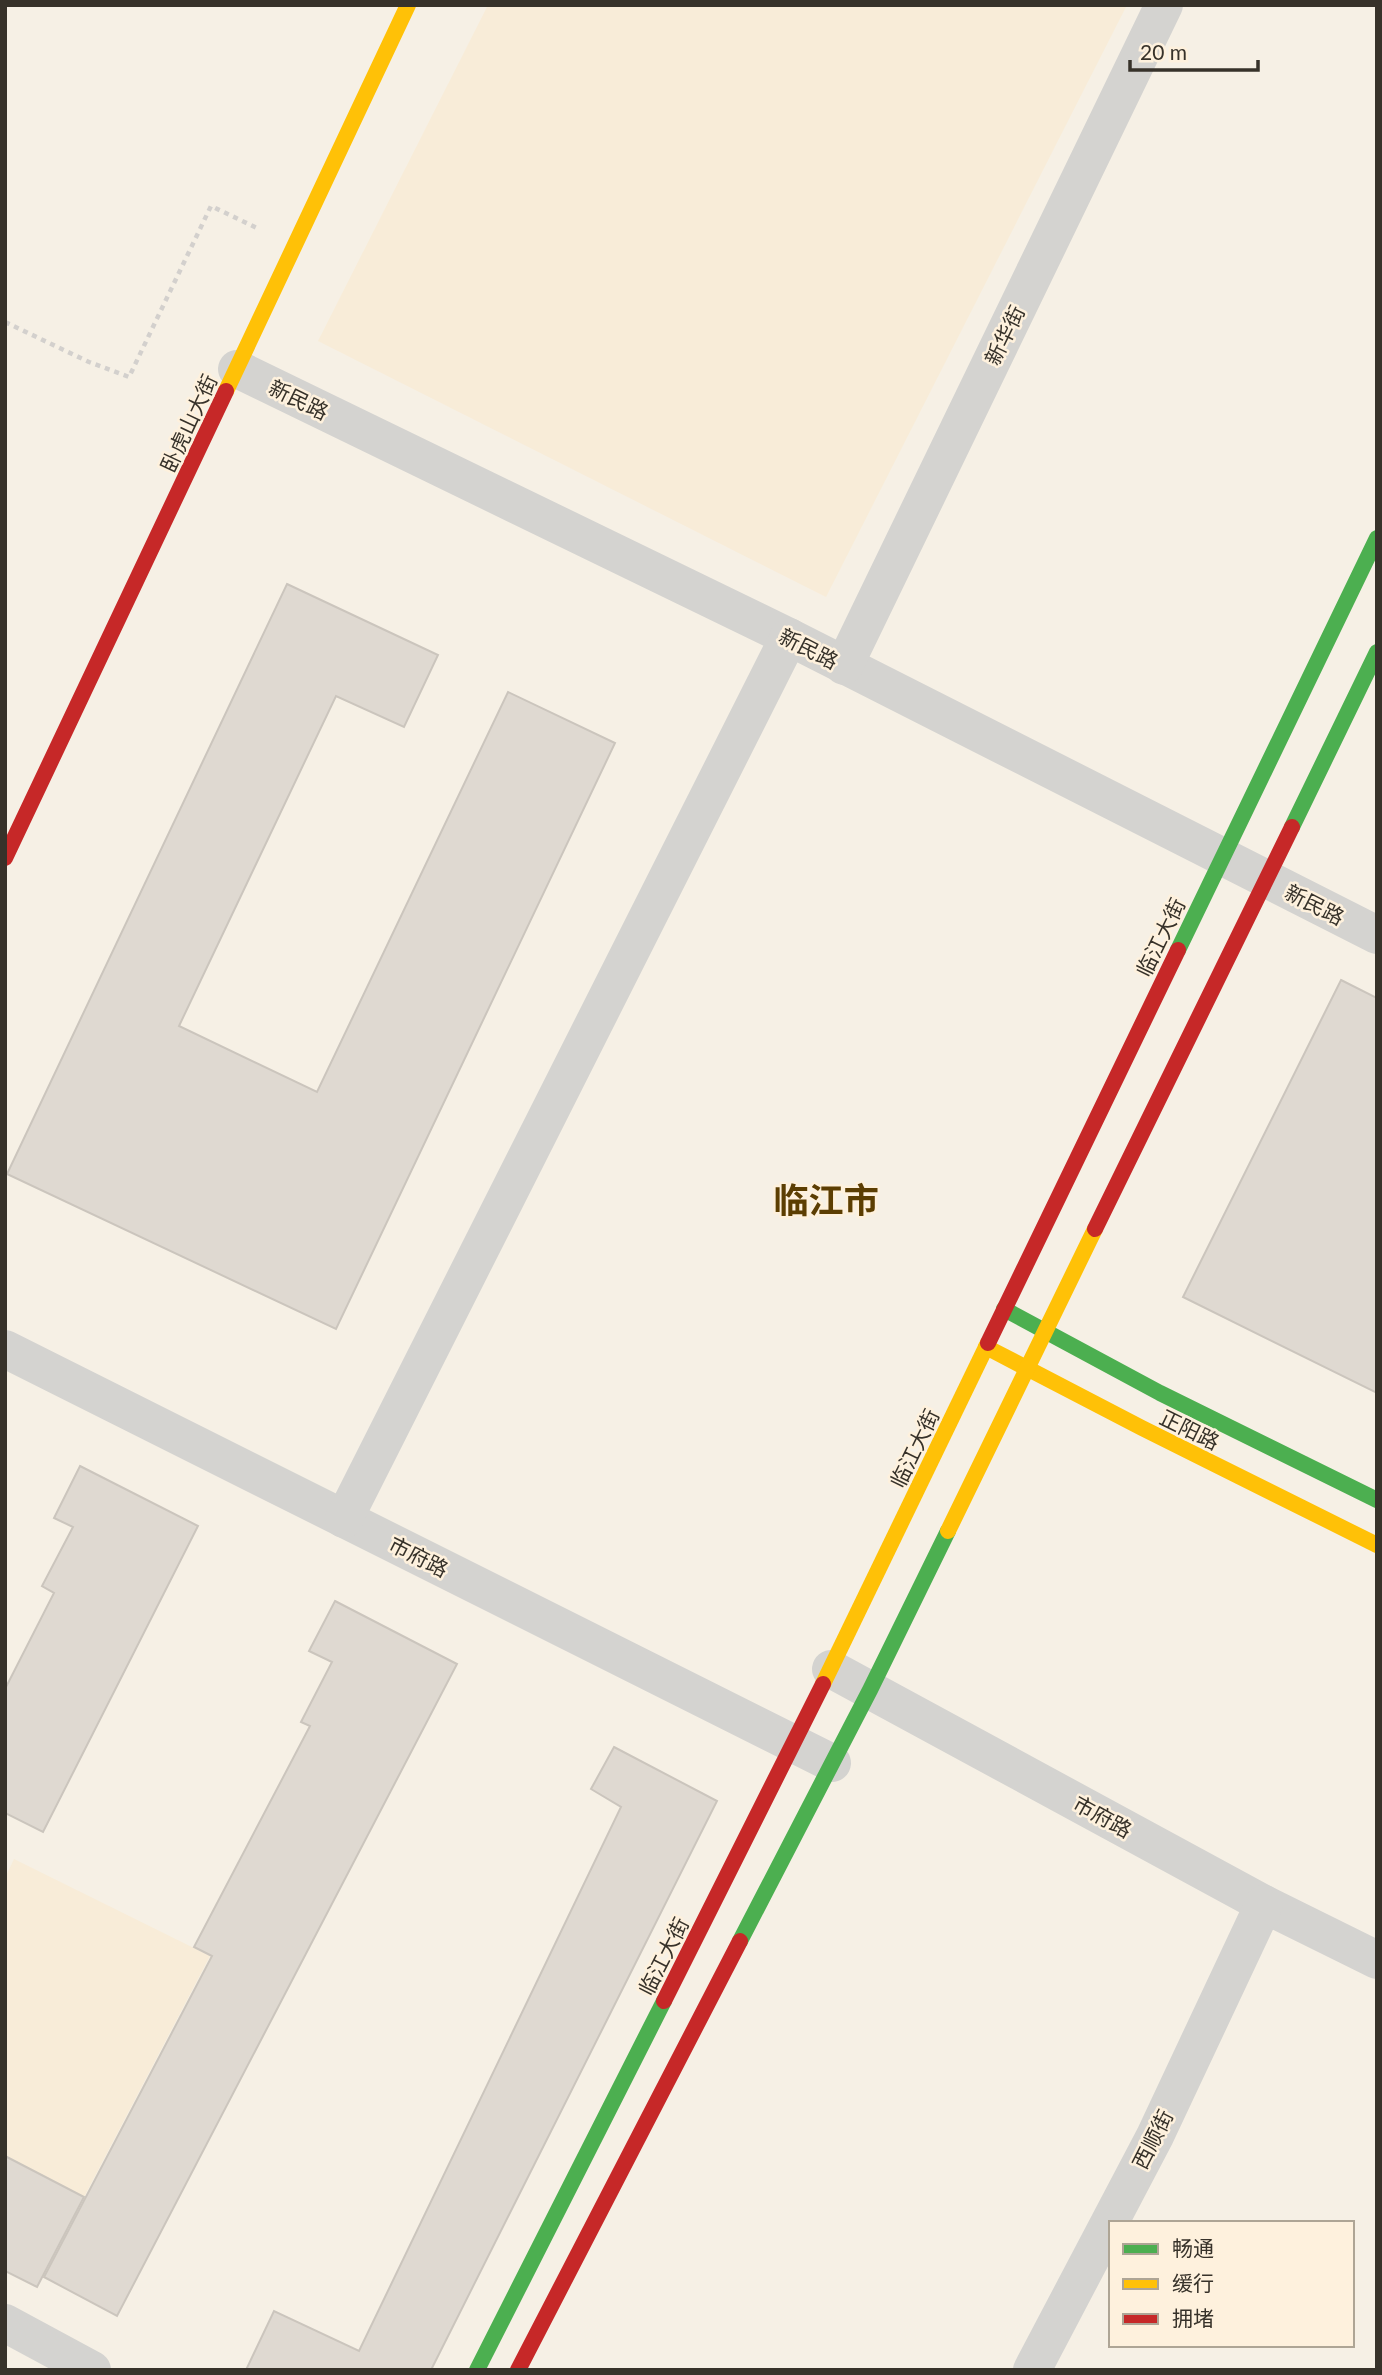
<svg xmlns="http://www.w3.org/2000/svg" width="1382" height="2375" font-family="Lato,'Noto Sans SC',sans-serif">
  <rect width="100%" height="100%" fill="#f6f0e5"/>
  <g fill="#f8ecd8">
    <path d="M 488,5 L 1127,5 L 826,597 L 318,341 Z"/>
    <path d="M 14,1859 L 210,1956 L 37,2287 L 5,2271 L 5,1878 Z"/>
  </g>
  <g fill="#dfd9d1" stroke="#cbc5bd" stroke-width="2">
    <path d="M 287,584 L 438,655 L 404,727 L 336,696 L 179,1026 L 317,1092 L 508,692 L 615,743 L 336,1329 L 7,1174 Z"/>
    <path d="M 1341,980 L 1377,998 L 1377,1393 L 1183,1297 Z"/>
    <path d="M 80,1466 L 198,1526 L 43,1832 L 5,1813 L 5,1689 L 54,1593 L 42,1586 L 73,1527 L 54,1518 Z"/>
    <path d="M 335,1601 L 457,1664 L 117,2316 L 44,2277 L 212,1956 L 194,1947 L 310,1726 L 301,1722 L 332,1662 L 309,1651 Z"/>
    <path d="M 614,1747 L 717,1801 L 431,2370 L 246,2370 L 274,2311 L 359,2351 L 621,1807 L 591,1789 Z"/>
    <path d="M 5,2156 L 84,2197 L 37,2287 L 5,2271 Z"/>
  </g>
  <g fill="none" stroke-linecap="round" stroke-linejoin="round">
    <path stroke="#d3d0cd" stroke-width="4.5" stroke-dasharray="5 5" stroke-linecap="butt" d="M 5,322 L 89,362 L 129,377 L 211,206 L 259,229"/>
    <g stroke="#d4d3d0" stroke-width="38">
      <path d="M 237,369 L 789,637 L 1377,935"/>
      <path d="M 844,666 L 1164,5"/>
      <path d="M 5,1349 L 832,1763"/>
      <path d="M 344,1519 L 789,637"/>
      <path d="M 831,1669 L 1264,1904 L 1377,1960"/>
      <path d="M 5,2323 L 92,2370"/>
      <path d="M 1032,2370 L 1155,2136 L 1264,1904"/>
    </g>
    <g stroke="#4caf50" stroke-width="16">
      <path d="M 1292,827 L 1377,652"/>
      <path d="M 1178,950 L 1377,538"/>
      <path d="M 1004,1309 L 1160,1393 L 1377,1500"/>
      <path d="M 740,1941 L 870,1690 L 948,1531"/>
      <path d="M 477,2370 L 664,2001"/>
    </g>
    <g stroke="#ffc107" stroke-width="16">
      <path d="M 226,391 L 408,5"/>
      <path d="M 986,1347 L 1142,1428 L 1377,1545"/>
      <path d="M 948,1531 L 1095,1229"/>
      <path d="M 823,1684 L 988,1343"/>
    </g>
    <g stroke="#c62828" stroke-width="16">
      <path d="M 5,858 L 226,391"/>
      <path d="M 1095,1229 L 1292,827"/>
      <path d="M 988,1343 L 1178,950"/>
      <path d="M 664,2001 L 823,1684"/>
      <path d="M 518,2370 L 740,1941"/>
    </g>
  </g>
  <g text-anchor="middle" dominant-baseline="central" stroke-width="5" stroke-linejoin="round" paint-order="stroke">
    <g font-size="21" fill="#37322a" stroke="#fef1dd">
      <text transform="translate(1004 335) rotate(-64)">新华街</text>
      <text transform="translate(299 399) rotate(26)">新民路</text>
      <text transform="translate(188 423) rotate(-65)">卧虎山大街</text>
      <text transform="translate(809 648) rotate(27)">新民路</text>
      <text transform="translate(1315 904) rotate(27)">新民路</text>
      <text transform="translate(1160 937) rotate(-64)">临江大街</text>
      <text transform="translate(1190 1429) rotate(26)">正阳路</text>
      <text transform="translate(914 1448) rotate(-64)">临江大街</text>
      <text transform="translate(419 1556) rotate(27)">市府路</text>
      <text transform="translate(1103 1816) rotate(29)">市府路</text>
      <text transform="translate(663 1956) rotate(-63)">临江大街</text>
      <text transform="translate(1152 2139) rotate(-63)">西顺街</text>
    </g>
    <g font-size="35" font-weight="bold" fill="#5c3e02" stroke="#fef1dd">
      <text x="826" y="1199">临江市</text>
    </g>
  </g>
  <rect width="1382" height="2375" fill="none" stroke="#37322a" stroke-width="14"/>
  <rect x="1109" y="2221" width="245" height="126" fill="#fef1dd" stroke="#aea595" stroke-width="2"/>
  <rect x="1123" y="2244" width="35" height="10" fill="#4caf50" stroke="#aea595" stroke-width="2"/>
  <text x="1172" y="2256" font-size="21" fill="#37322a">畅通</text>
  <rect x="1123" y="2279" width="35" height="10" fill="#ffc107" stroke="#aea595" stroke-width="2"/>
  <text x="1172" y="2291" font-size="21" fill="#37322a">缓行</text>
  <rect x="1123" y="2314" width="35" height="10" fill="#c62828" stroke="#aea595" stroke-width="2"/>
  <text x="1172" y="2326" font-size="21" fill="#37322a">拥堵</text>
  <path d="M1130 60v10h128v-10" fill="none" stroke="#37322a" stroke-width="3.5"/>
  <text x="1140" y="60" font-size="21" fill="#37322a" stroke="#fef1dd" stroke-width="5" paint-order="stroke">20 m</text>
</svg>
